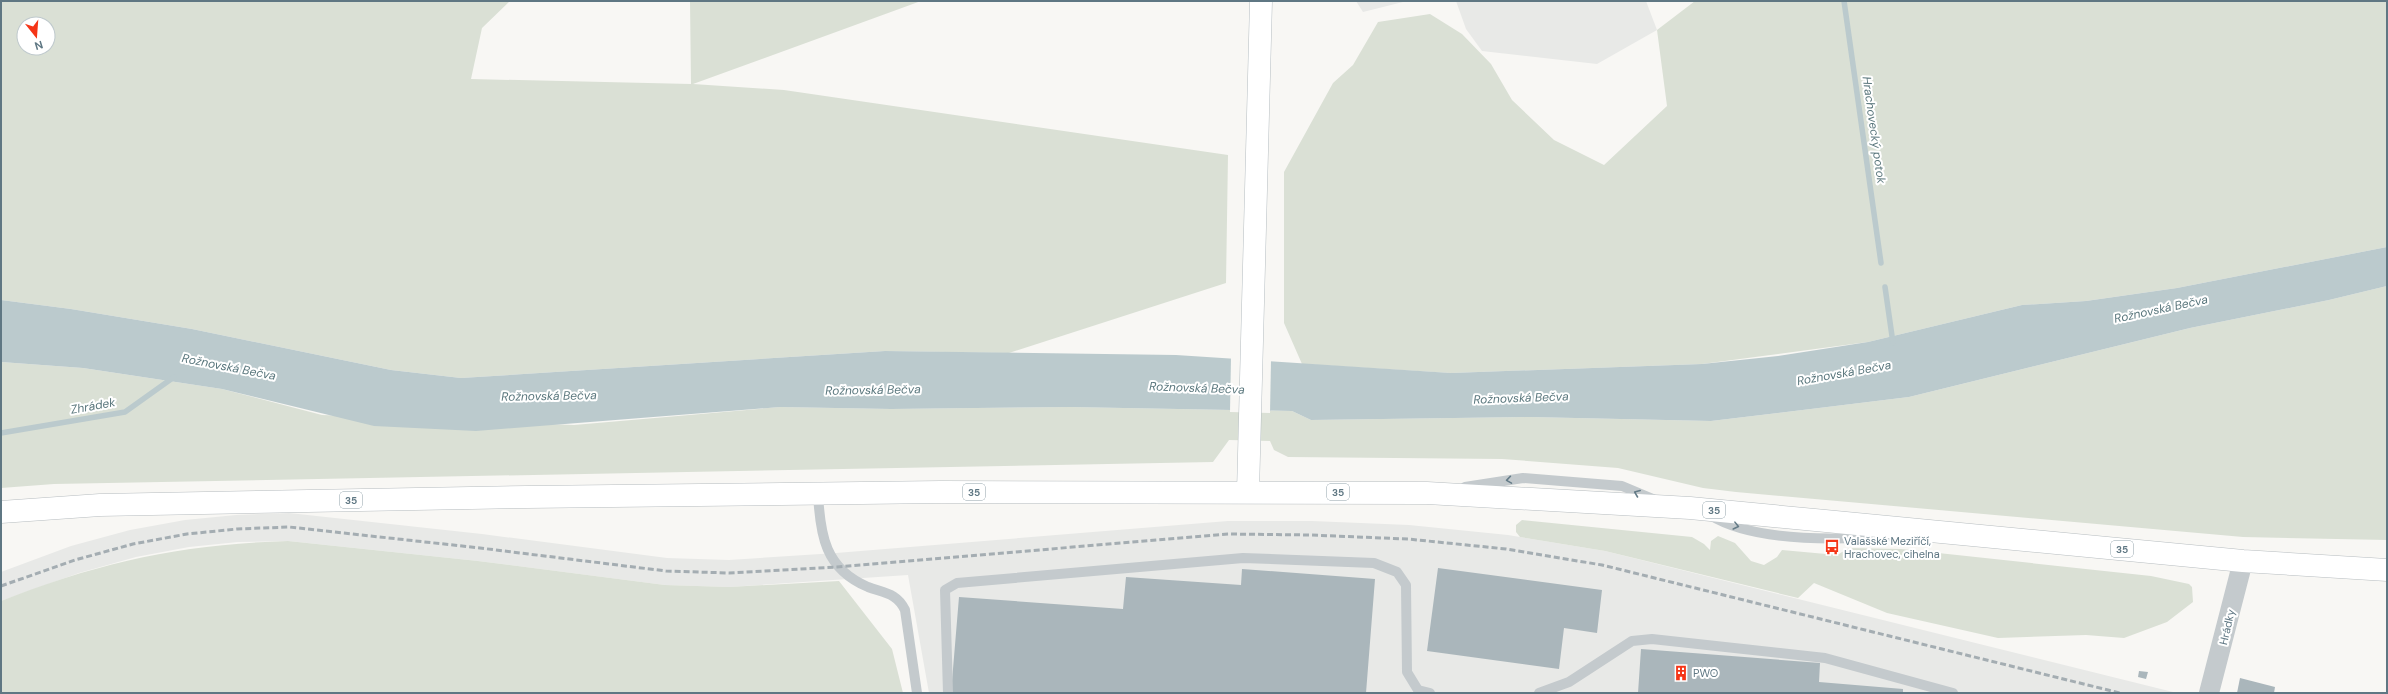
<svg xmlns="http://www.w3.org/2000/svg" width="2388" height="694" font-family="'DM Sans',sans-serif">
  <rect width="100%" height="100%" fill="#f8f7f4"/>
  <g fill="#e8e9e7">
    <path d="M 1356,1 L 1407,1 L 1363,12 Z"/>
    <path d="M 1456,1 L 1646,1 L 1657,30 L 1597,64 L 1482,51 L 1466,29 Z"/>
    <path d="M 289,513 L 482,534 L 667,558 L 729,560 L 836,553 L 1228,521 L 1312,521 L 1409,525 L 1508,535 L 1605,551 L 2177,693 L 929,693 L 908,575 L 729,587 L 665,585 L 478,561 L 288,541 L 238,542 L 189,547 L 136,557 L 79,573 L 1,601 L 1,572 L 71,546 L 130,530 L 185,520 L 236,515 Z"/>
  </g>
  <g fill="#dae0d5" fill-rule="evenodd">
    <path d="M 1,1 L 510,1 L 482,28 L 471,79 L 691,84 L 690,1 L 921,1 L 693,84 L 784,90 L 1228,155 L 1226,283 L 1009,353 L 885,351 L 461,378 L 391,370 L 192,329 L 71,309 L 1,300 ZM 24,24 L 48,24 L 48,48 L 24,48 Z"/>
    <path d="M 1695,1 L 2387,1 L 2387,247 L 2177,288 L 2086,301 L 2022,305 L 1868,342 L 1702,364 L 1451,373 L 1302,364 L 1284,323 L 1284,172 L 1333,83 L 1353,65 L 1378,22 L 1430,14 L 1462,34 L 1491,64 L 1512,100 L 1554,140 L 1604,165 L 1667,106 L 1657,30 Z"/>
    <path d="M 2387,286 L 2387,540 L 2243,537 L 1736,492 L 1703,488 L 1618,468 L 1502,459 L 1288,457 L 1274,450 L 1270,441 L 1229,440 L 1213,462 L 54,484 L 1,488 L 1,362 L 83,368 L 222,389 L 322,415 L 574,425 L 780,407 L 891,409 L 1070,407 L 1292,411 L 1311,420 L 1530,417 L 1711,421 L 1909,397 L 2190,328 L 2329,300 Z"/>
    <path d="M 1522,520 L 1692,537 L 1704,544 L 1710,550 L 1711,541 L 1718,536 L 1735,543 L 1751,561 L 1764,565 L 1777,557 L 1782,550 L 1837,555 L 1849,548 L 1901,549 L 2151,576 L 2189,584 L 2192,587 L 2193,602 L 2167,622 L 2124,638 L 2086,635 L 1998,638 L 1887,613 L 1814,583 L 1798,598 L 1605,551 L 1520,537 L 1516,532 L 1516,525 Z"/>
    <path d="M 288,541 L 478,561 L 665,585 L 729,587 L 839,581 L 892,649 L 903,693 L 1,693 L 1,601 C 99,562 183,544 288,541 Z"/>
  </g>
  <path fill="#bbcacd" d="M 2387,247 L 2387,286 L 2329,300 L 2190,328 L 1909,397 L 1711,421 L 1530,417 L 1311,420 L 1292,411 L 1070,407 L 891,409 L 780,407 L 476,431 L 374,426 L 222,389 L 83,368 L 1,362 L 1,300 L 71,309 L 192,329 L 391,370 L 461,378 L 885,351 L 1176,355 L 1451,373 L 1702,364 L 1778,356 L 1868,342 L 2022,305 L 2086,301 L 2177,288 Z"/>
  <path fill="#f8f7f4" d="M 1231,357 L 1271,360 L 1270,413 L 1230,412 Z"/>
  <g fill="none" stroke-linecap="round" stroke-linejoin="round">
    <g stroke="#bbcacd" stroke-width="5.5">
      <path d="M 1844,1 L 1881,263"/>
      <path d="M 1885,287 L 1893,343"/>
      <path d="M 1,433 L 125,412 L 174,377"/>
    </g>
  </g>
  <g fill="#aab6bb">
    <path d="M 1438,568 L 1602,590 L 1597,633 L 1564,628 L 1559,669 L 1427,651 Z"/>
    <path d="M 1242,569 L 1375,579 L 1366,693 L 951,693 L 959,597 L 1123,609 L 1126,577 L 1241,585 Z"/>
    <path d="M 1641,649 L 1820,663 L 1819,682 L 1903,689 L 1903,693 L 1638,693 Z"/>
    <path d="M 2139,671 L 2148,672 L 2146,679 L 2138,677 Z"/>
    <path d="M 2240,678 L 2275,687 L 2274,693 L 2237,693 Z"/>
  </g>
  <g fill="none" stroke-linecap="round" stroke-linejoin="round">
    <defs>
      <path id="secondary" d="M 1248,492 L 1261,1"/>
      <path id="primary" d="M 1,512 L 100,505 L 527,497 L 941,492 L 1427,493 L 1690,508 L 2243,561 L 2387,570"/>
    </defs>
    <use href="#secondary" stroke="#b6bec2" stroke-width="23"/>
    <use href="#primary" stroke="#b7bdc0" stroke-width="23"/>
    <g stroke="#c4cacd" stroke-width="10">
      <path d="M 1465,487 L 1523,478 L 1622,486 L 1653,499"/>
      <path d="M 818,493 C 820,535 825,569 868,587 C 884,593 897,593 905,610 L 917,693"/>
      <path d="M 1710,515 C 1755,543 1840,540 1892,536"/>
      <path d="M 948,693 L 945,590 L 957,583 L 1243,558 L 1374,563 L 1397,572 L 1406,585 L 1407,672 L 1418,690 L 1430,693"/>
      <path d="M 1539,693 L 1569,682 L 1632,641 L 1652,639 L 1825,658 L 1953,693"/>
    </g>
    <path stroke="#c4cacd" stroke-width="20" d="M 2209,693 L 2243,561"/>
    <use href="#secondary" stroke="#fff" stroke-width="22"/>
    <use href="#primary" stroke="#fff" stroke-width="22"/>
    <path stroke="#a4adb2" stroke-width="3" stroke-dasharray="6 3" stroke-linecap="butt" d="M 1,586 L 75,560 L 133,544 L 187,534 L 237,529 L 289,527 L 480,548 L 666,571 L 729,573 L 837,567 L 1228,534 L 1311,535 L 1408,539 L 1506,549 L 1602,565 L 2120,693"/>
  </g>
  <defs><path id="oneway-chevron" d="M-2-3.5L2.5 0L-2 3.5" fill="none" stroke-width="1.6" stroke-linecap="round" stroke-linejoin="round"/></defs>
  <g stroke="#647b87">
    <use href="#oneway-chevron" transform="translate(1509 480) rotate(171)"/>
    <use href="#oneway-chevron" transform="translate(1637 493) rotate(-158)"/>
    <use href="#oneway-chevron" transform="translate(1736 526) rotate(14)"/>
  </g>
  <defs>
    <symbol id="bus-bare" viewBox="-9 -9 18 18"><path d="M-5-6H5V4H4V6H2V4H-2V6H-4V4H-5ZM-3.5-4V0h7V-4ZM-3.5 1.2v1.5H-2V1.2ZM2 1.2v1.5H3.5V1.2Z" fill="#f53517" stroke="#fff" stroke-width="2.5" paint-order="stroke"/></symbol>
    <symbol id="building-bare" viewBox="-9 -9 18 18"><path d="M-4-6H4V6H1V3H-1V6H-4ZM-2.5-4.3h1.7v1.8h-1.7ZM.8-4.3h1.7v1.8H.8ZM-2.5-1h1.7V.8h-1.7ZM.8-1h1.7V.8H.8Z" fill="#f53517" stroke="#fff" stroke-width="2.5" paint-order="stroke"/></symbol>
  </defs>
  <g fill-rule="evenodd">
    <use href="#bus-bare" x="1821" y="536" width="22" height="22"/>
    <use href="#building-bare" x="1670" y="662" width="22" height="22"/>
  </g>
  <g text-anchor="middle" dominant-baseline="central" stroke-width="4" stroke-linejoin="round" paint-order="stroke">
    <g fill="#fff" stroke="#8fa0a8" stroke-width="1">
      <rect x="963" y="484" width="22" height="16" rx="3"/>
      <rect x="1327" y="484" width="22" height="16" rx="3"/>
      <rect x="340" y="492" width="22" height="16" rx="3"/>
      <rect x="1703" y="502" width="22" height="16" rx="3"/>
      <rect x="2111" y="541" width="22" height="16" rx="3"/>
    </g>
    <g font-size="10" font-weight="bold" fill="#5f7783">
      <text x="974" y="492">35</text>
      <text x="1338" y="492">35</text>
      <text x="351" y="500">35</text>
      <text x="1714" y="510">35</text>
      <text x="2122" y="549">35</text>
    </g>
    <g font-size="11" fill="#5f7783" stroke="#fff" text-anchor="start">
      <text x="1844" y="541">Valašské Meziříčí,<tspan x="1844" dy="13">Hrachovec, cihelna</tspan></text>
      <text x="1693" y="673">PWO</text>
    </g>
    <g font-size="11" fill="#5f7783" stroke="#fff">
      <text transform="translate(2227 627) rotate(-77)">Hrádky</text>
    </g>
    <g font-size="12" font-style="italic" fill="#5a777d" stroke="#fff">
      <text transform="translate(1874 130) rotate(82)">Hrachovecký potok</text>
      <text transform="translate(2161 309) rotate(-12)">Rožnovská Bečva</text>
      <text transform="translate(229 367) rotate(11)">Rožnovská Bečva</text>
      <text transform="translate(1844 373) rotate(-10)">Rožnovská Bečva</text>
      <text transform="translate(1197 388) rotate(2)">Rožnovská Bečva</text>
      <text transform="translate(873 390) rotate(-1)">Rožnovská Bečva</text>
      <text transform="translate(549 396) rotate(-1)">Rožnovská Bečva</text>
      <text transform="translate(1521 398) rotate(-2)">Rožnovská Bečva</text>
      <text transform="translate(93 406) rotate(-10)">Zhrádek</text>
    </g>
  </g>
  <rect width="2388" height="694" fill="none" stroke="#5f7783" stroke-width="4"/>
  <g transform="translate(36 36) rotate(163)"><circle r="19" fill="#ffffff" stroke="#bfc9cd"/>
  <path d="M0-3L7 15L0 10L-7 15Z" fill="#f53517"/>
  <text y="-6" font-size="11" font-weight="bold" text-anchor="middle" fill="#5f7783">N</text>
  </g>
</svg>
